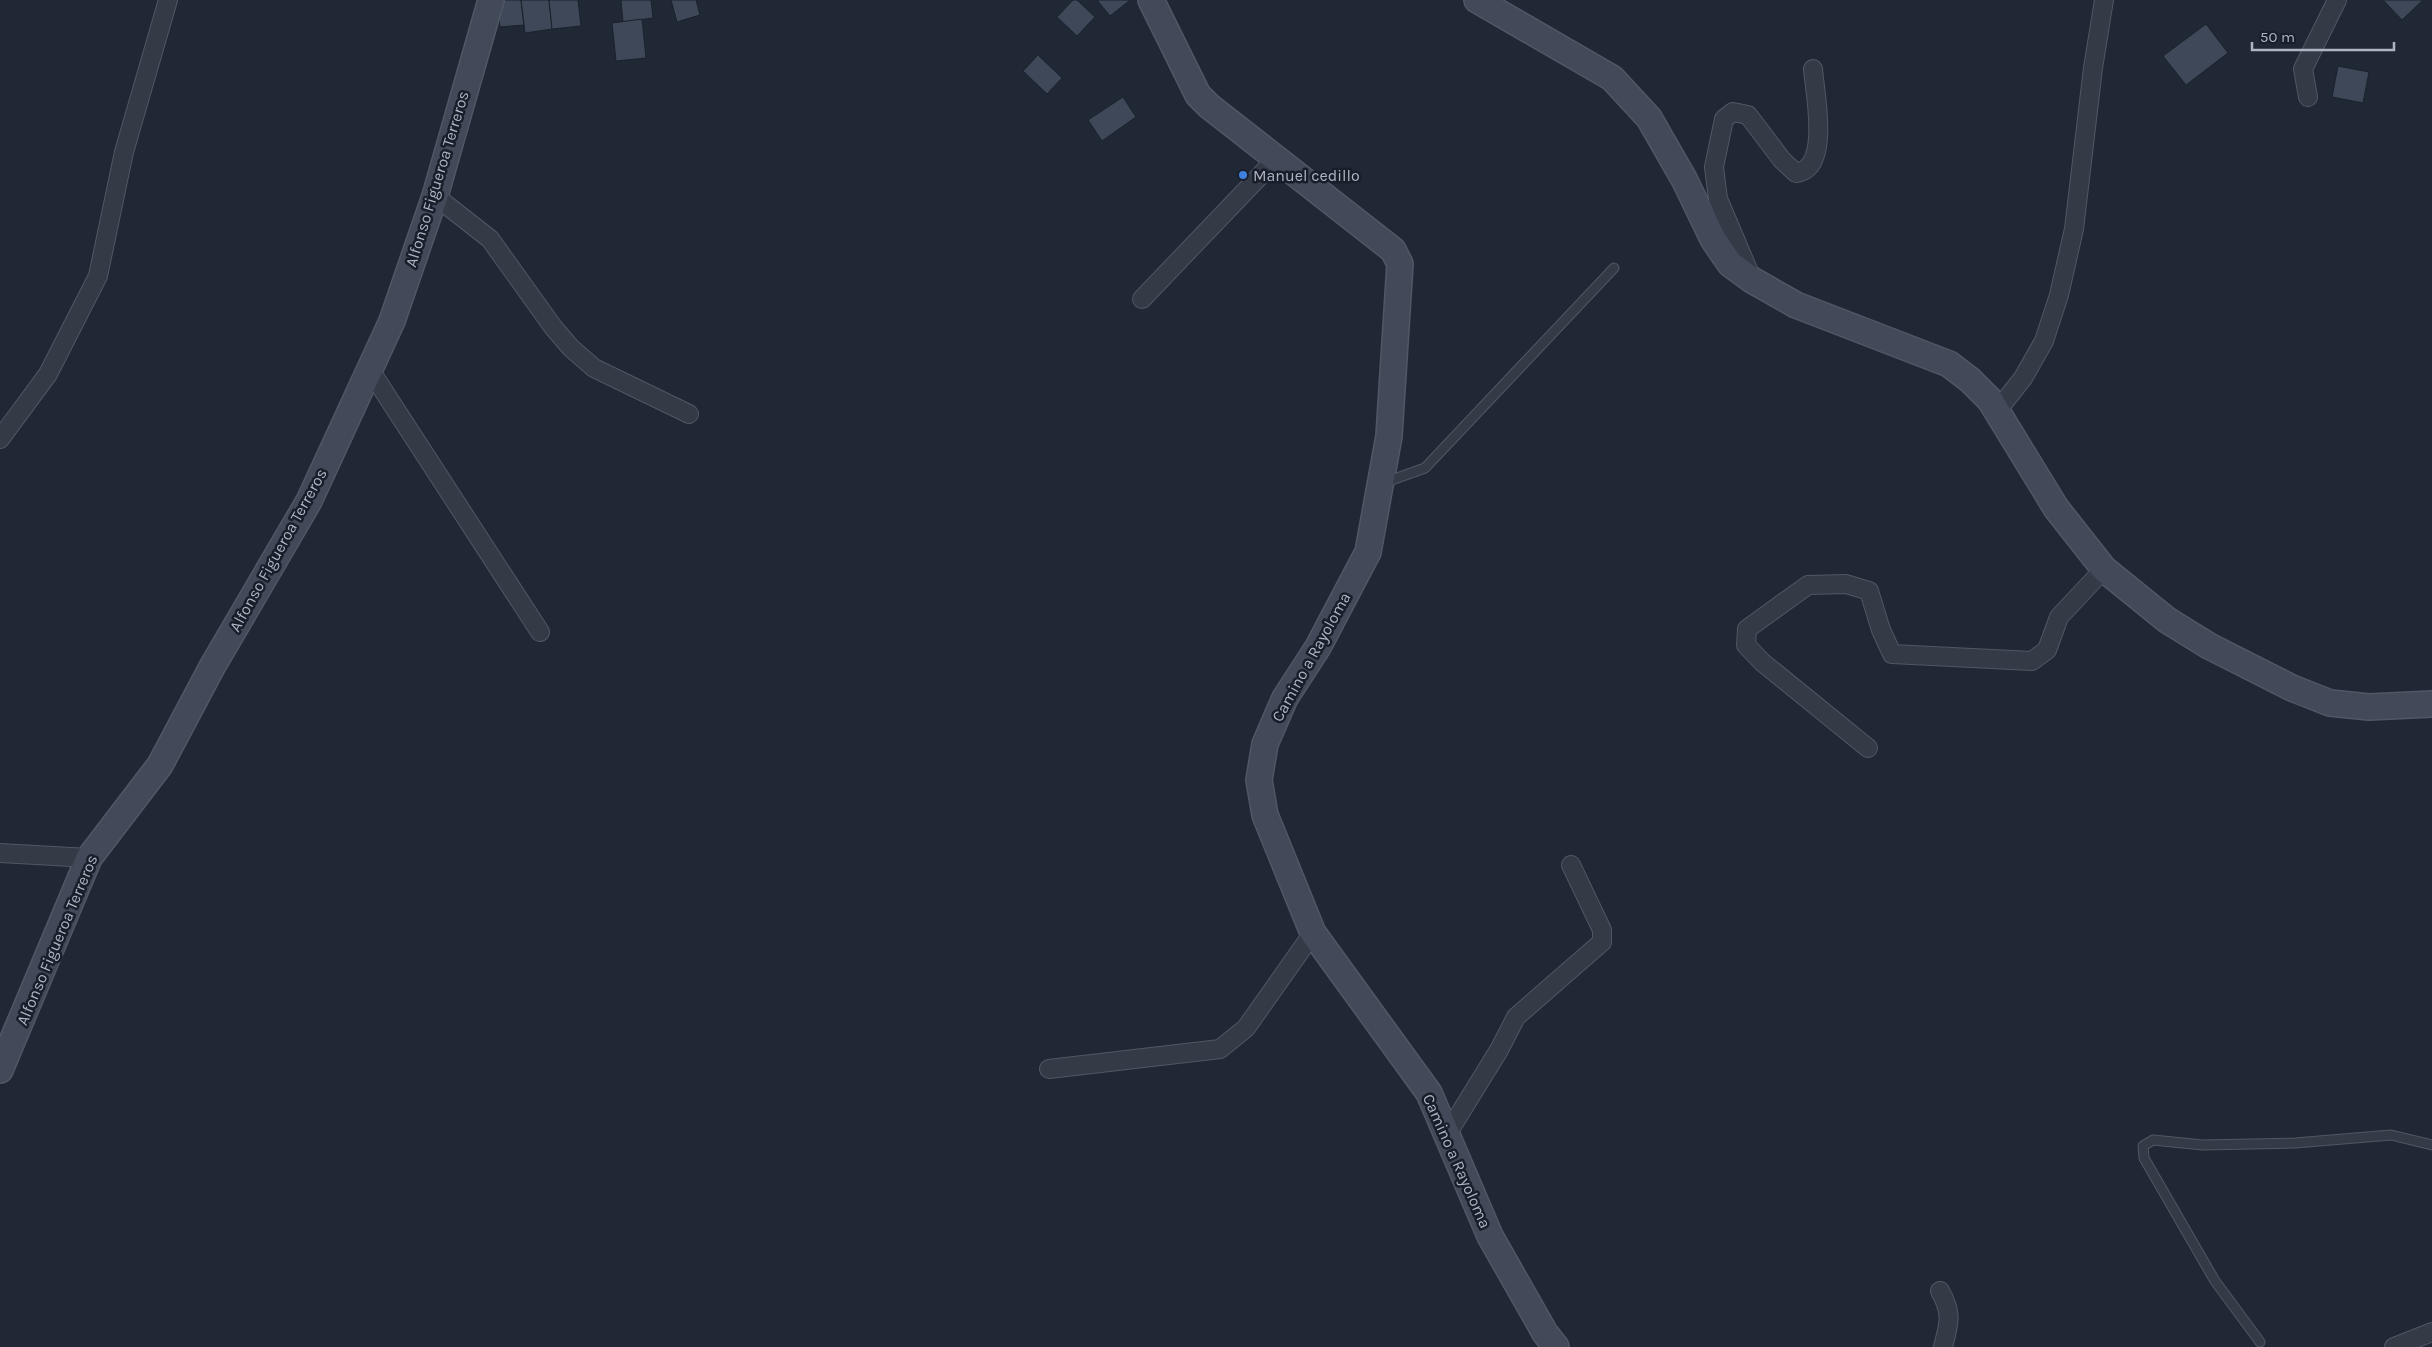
<svg xmlns="http://www.w3.org/2000/svg" width="2432" height="1347" font-family="Karla,sans-serif">
  <rect width="100%" height="100%" fill="#202835"/>
  <g fill="#3f4858" stroke="#1b212c">
    <path d="M 497,0 L 521,0 L 524,25 L 500,27 Z"/>
    <path d="M 521,0 L 549,0 L 552,29 L 525,33 Z"/>
    <path d="M 549,0 L 578,0 L 581,26 L 552,29 Z"/>
    <path d="M 621,0 L 651,0 L 653,18 L 623,22 Z"/>
    <path d="M 671,0 L 696,0 L 700,15 L 677,22 Z"/>
    <path d="M 1073,0 L 1077,0 L 1095,17 L 1077,36 L 1057,17 Z"/>
    <path d="M 1097,0 L 1128,0 L 1129,1 L 1110,16 Z"/>
    <path d="M 2383,0 L 2423,0 L 2402,20 Z"/>
    <path d="M 642,19 L 646,58 L 616,61 L 612,23 Z"/>
    <path d="M 2206,24 L 2228,53 L 2186,85 L 2163,56 Z"/>
    <path d="M 1038,55 L 1062,78 L 1047,94 L 1023,71 Z"/>
    <path d="M 2338,66 L 2369,72 L 2363,103 L 2332,97 Z"/>
    <path d="M 1123,97 L 1136,117 L 1102,141 L 1088,120 Z"/>
  </g>
  <g fill="none" stroke-linecap="round" stroke-linejoin="round">
    <defs>
      <g id="lane">
        <path d="M 1383,483 L 1425,468 L 1614,268"/>
        <path d="M 2260,1342 L 2215,1281 L 2144,1158 L 2143,1146 L 2153,1140 L 2203,1145 L 2295,1143 L 2391,1135 L 2432,1145"/>
      </g>
      <g id="street">
        <path d="M 2308,97 L 2303,69 L 2337,0"/>
        <path d="M 435,196 L 490,239 L 553,327 L 571,348 L 594,368 L 689,414"/>
        <path d="M 1752,279 L 1718,199 L 1714,167 L 1724,119 L 1733,112 L 1748,115 L 1782,160 L 1796,173 C 1831,169 1815,94 1813,69"/>
        <path d="M 1142,299 L 1276,159"/>
        <path d="M 370,370 L 540,632"/>
        <path d="M 1997,411 L 2023,378 L 2044,341 L 2059,295 L 2074,229 L 2093,68 L 2104,0"/>
        <path d="M 0,439 L 48,374 L 98,276 L 124,152 L 168,0"/>
        <path d="M 1868,748 L 1762,662 L 1746,645 L 1747,629 L 1808,585 L 1846,584 L 1869,591 L 1881,630 L 1892,654 L 2032,661 L 2047,650 L 2059,617 L 2104,569"/>
        <path d="M 0,853 L 89,858"/>
        <path d="M 1049,1069 L 1220,1049 L 1246,1028 L 1313,933"/>
        <path d="M 1446,1136 L 1499,1050 L 1516,1017 L 1602,942 L 1602,930 L 1571,865"/>
        <path d="M 1940,1291 C 1953,1314 1949,1323 1943,1347"/>
        <path d="M 2394,1347 L 2432,1332"/>
      </g>
      <g id="secondary">
        <path d="M 1151,0 L 1198,95 L 1209,106 L 1393,250 L 1400,264 L 1389,436 L 1368,552 L 1318,647 L 1285,698 L 1265,744 L 1259,780 L 1265,815 L 1313,933 L 1429,1093 L 1490,1236 L 1545,1333 L 1556,1347"/>
        <path d="M 1477,0 L 1612,78 L 1649,118 L 1684,179 L 1713,239 L 1730,264 L 1752,280 L 1796,305 L 1949,364 L 1970,380 L 1990,400 L 2056,508 L 2104,569 L 2167,620 L 2209,646 L 2292,688 L 2330,703 L 2369,707 L 2432,704"/>
        <path d="M 0,1070 L 89,858 L 160,765 L 212,667 L 309,501 L 392,321 L 435,196 L 491,0"/>
      </g>
    </defs>
    <use href="#lane" stroke="#515764" stroke-width="11"/>
    <use href="#street" stroke="#515764" stroke-width="20"/>
    <use href="#secondary" stroke="#515764" stroke-width="28"/>
    <use href="#lane" stroke="#343a46" stroke-width="9"/>
    <use href="#street" stroke="#343a46" stroke-width="18"/>
    <use href="#secondary" stroke="#424959" stroke-width="25"/>
  </g>
  <circle fill="#3f7fe0" stroke="#191f2a" stroke-width="2" cx="1243" cy="175" r="5"/>
  <g text-anchor="middle" dominant-baseline="central" stroke-width="5" stroke-linejoin="round" paint-order="stroke">
    <g font-size="16" fill="#aeb4c3" stroke="#191f2a" text-anchor="start">
      <text x="1253" y="175">Manuel cedillo</text>
    </g>
    <g font-size="16" fill="#aeb4c3" stroke="#191f2a">
      <text transform="translate(437 179) rotate(-73)">Alfonso Figueroa Terreros</text>
      <text transform="translate(278 550) rotate(-61)">Alfonso Figueroa Terreros</text>
      <text transform="translate(1311 657) rotate(-61)">Camino a Rayoloma</text>
      <text transform="translate(57 940) rotate(-67)">Alfonso Figueroa Terreros</text>
      <text transform="translate(1457 1161) rotate(66)">Camino a Rayoloma</text>
    </g>
  </g>
  <path d="M2252 42v8h142v-8" fill="none" stroke="#aeb4c3" stroke-width="2.5"/>
  <text x="2260" y="42" font-size="15" fill="#aeb4c3" stroke="#191f2a" stroke-width="4" paint-order="stroke">50 m</text>
</svg>
